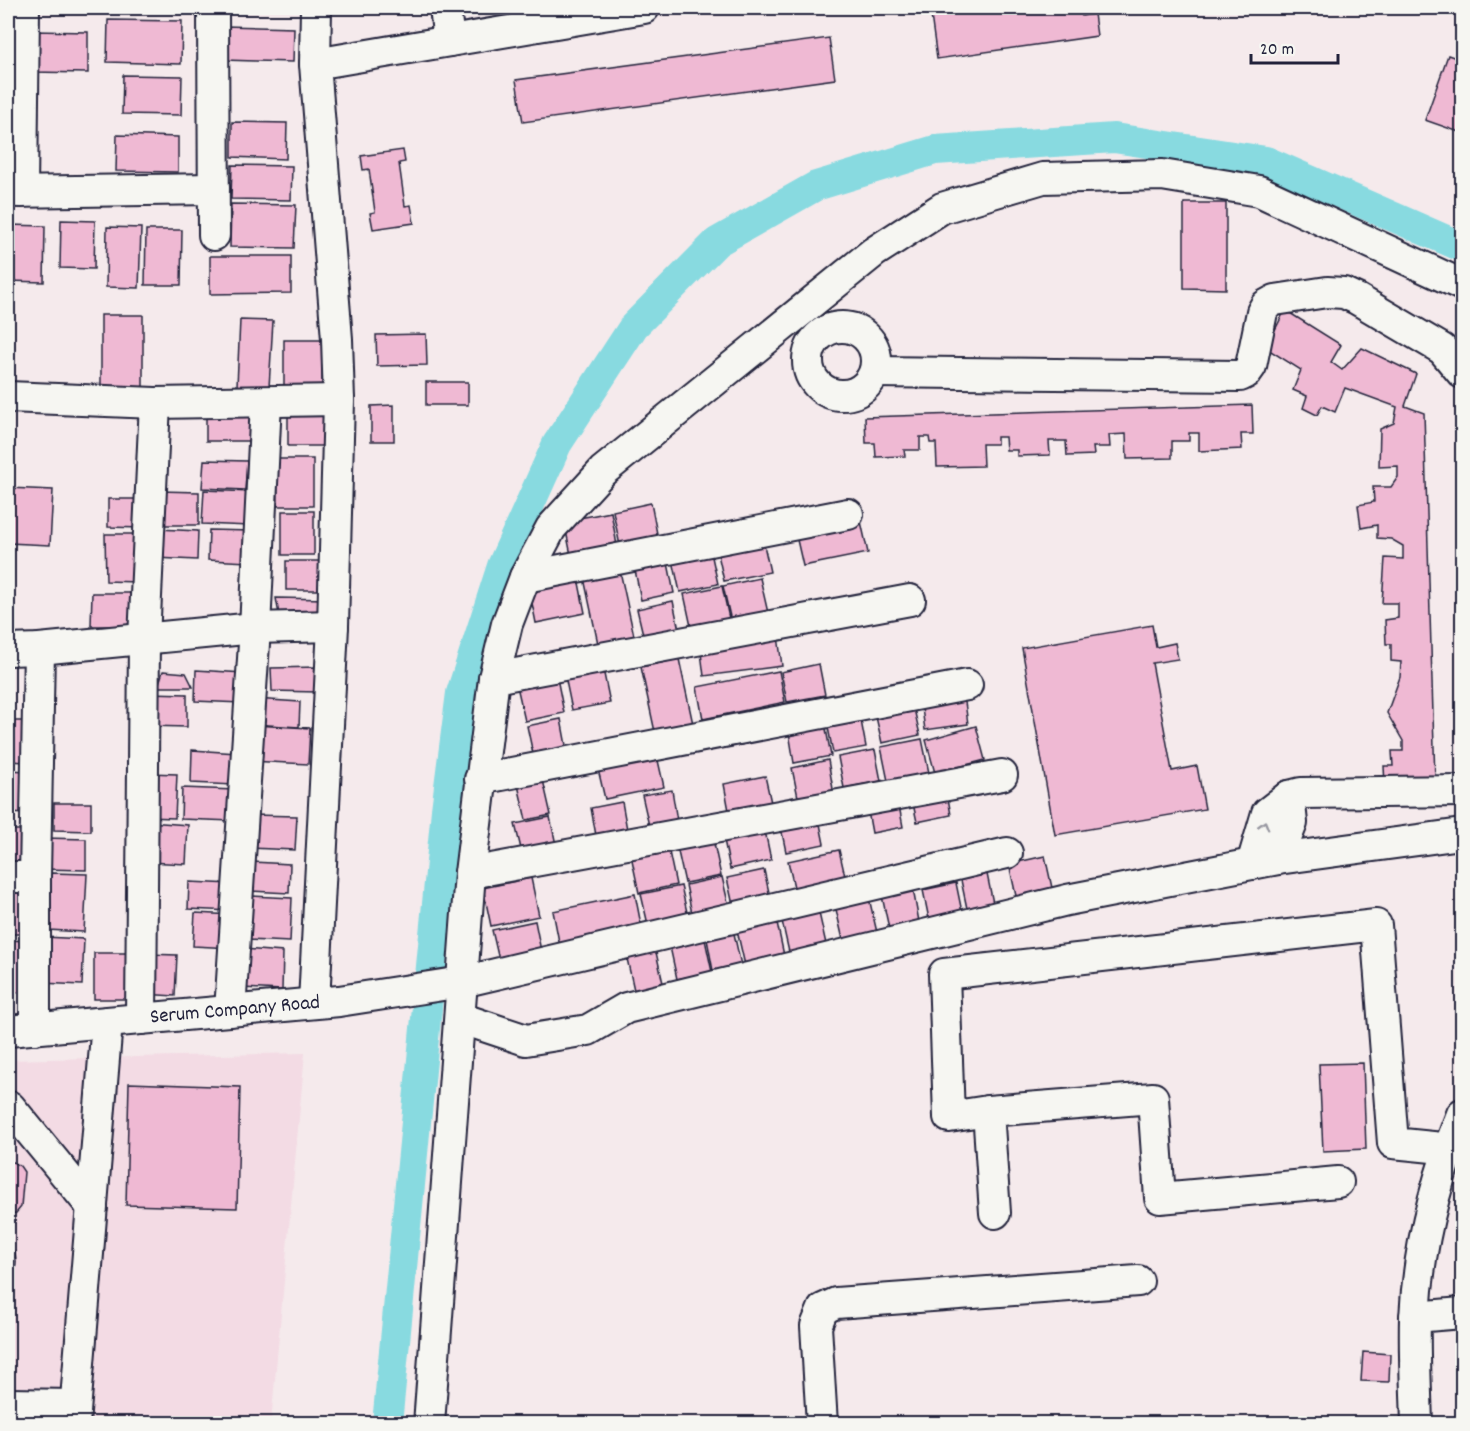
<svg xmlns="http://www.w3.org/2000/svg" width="1470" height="1431" font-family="Dekko,sans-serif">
  <rect width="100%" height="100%" fill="#f5eaec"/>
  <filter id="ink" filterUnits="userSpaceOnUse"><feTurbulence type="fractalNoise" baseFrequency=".0167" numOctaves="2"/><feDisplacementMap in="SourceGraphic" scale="12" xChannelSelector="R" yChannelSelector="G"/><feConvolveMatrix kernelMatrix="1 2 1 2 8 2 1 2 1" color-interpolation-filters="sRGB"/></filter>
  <g filter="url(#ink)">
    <path fill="#f3dbe4" d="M 305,1053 L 271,1423 L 8,1424 L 8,1060 Z"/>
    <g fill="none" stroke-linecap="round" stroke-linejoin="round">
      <path stroke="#88dae0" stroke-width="30" d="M 387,1424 L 446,810 L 461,693 L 502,566 L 557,444 L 634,326 L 717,242 L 816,186 L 935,150 L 1114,138 L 1266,161 L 1462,247"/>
    </g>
    <g fill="#efb9d3" stroke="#22223b" stroke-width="1.5">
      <path d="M 930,8 L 1081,8 L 1082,16 L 1094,14 L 1097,36 L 937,59 Z"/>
      <path d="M 108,20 L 182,21 L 181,64 L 107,62 Z"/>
      <path d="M 224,26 L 294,28 L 293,62 L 224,60 Z"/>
      <path d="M 32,31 L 88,32 L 88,73 L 32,72 Z"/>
      <path d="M 829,38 L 835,79 L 523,122 L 516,80 Z"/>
      <path d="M 1448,55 L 1462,60 L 1462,133 L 1425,120 Z"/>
      <path d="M 123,75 L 182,76 L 181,115 L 122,114 Z"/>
      <path d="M 232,122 L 287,123 L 286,159 L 232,157 Z"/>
      <path d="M 117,135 L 178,137 L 178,172 L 116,171 Z"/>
      <path d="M 403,150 L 405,162 L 399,163 L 405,206 L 411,205 L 414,223 L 373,229 L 370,213 L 375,212 L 369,169 L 363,170 L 361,156 Z"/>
      <path d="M 232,165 L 292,166 L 291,200 L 231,199 Z"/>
      <path d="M 1184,203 L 1226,203 L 1226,289 L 1184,288 Z"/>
      <path d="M 231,204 L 296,205 L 294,248 L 230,247 Z"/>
      <path d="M 61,220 L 95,221 L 94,269 L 60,268 Z"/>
      <path d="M 8,225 L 45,226 L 44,282 L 8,281 Z"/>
      <path d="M 107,227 L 141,228 L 139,288 L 106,287 Z"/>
      <path d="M 146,230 L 182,230 L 181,285 L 145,285 Z"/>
      <path d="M 210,256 L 291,256 L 291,293 L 210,294 Z"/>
      <path d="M 1285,310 L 1341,345 L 1331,362 L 1342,370 L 1362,348 L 1416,374 L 1405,406 L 1424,413 L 1435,781 L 1385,785 L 1384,766 L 1393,766 L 1392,751 L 1403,751 L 1403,741 L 1387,713 L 1400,677 L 1401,662 L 1391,661 L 1391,644 L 1386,644 L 1385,620 L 1398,618 L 1398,603 L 1382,603 L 1385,558 L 1403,559 L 1403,546 L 1391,539 L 1377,538 L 1377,525 L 1361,528 L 1358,505 L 1374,502 L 1373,487 L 1391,487 L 1398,477 L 1398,466 L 1379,467 L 1380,429 L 1394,423 L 1397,407 L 1345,388 L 1335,412 L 1322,406 L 1317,415 L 1303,408 L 1307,396 L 1293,390 L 1301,370 L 1266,348 Z"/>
      <rect x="101" y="315" width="42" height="77"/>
      <path d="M 240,320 L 273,321 L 269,387 L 237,386 Z"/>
      <path d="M 426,334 L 427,365 L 377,366 L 376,335 Z"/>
      <rect x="284" y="340" width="38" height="56"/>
      <rect x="426" y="382" width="42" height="23"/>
      <path d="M 394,405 L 394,441 L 371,441 L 371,406 Z"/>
      <path d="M 1252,405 L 1253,434 L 1241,434 L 1242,449 L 1199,451 L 1199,433 L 1189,433 L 1189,441 L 1172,441 L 1172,458 L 1127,459 L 1126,434 L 1109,435 L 1110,447 L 1093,447 L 1094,455 L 1067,456 L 1066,441 L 1049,441 L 1050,455 L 1017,456 L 1017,450 L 1006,450 L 1005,437 L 997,437 L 997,444 L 982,444 L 983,466 L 937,467 L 936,443 L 930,443 L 929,437 L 920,437 L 920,450 L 904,450 L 905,456 L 876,457 L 875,443 L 866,443 L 865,417 Z"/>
      <rect x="206" y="414" width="50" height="27"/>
      <rect x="288" y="414" width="44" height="32"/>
      <path d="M 277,459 L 313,459 L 313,506 L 278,506 Z"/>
      <path d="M 204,460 L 247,461 L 245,490 L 202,488 Z"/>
      <path d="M 8,488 L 53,490 L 50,545 L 8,543 Z"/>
      <path d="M 204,490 L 251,492 L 250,526 L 202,524 Z"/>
      <path d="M 159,491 L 199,492 L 199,525 L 159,525 Z"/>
      <path d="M 108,499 L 142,499 L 142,528 L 108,527 Z"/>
      <path d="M 651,503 L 659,544 L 621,551 L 613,511 Z"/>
      <rect x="282" y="511" width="32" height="44"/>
      <path d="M 611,512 L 618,551 L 572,560 L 564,521 Z"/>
      <path d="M 860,517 L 868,553 L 803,566 L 795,531 Z"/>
      <path d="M 158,529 L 198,531 L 197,560 L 156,558 Z"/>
      <path d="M 209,530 L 251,531 L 249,562 L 208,560 Z"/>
      <path d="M 105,534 L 138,534 L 138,582 L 106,581 Z"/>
      <path d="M 762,536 L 770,572 L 724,581 L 716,545 Z"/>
      <path d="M 710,548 L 718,584 L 680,592 L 672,556 Z"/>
      <path d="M 667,558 L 674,593 L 641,600 L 634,565 Z"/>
      <rect x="286" y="561" width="43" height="29"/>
      <path d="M 620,571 L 636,645 L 600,653 L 584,578 Z"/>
      <path d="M 578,578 L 585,613 L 536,623 L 529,588 Z"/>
      <path d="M 760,578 L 768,613 L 731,621 L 723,586 Z"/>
      <path d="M 722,586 L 730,623 L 692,631 L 684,594 Z"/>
      <path d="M 92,593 L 133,593 L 132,626 L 91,626 Z"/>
      <path d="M 276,598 L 326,599 L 322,620 L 280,620 Z"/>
      <path d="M 673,601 L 680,635 L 645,643 L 637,609 Z"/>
      <path d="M 1152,625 L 1156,647 L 1175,643 L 1178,659 L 1152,663 L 1172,771 L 1197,766 L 1205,809 L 1055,835 L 1022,648 Z"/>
      <path d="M 778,636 L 782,666 L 704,676 L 700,645 Z"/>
      <path d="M 679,659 L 693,724 L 655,732 L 641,667 Z"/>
      <path d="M 819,664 L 825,695 L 787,702 L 781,672 Z"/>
      <path d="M 318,667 L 318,692 L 272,691 L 271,668 Z"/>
      <path d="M 603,669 L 610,703 L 572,710 L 565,676 Z"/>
      <path d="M 196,670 L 244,673 L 242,703 L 195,701 Z"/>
      <path d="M 163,671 L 186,673 L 193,687 L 158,687 Z"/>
      <path d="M 779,671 L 785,702 L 703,719 L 697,687 Z"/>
      <path d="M 557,678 L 564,713 L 525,721 L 517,686 Z"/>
      <path d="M 148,693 L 187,694 L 187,727 L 148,726 Z"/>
      <path d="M 964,695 L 968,724 L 925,730 L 921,701 Z"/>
      <path d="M 254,699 L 300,702 L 299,727 L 253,724 Z"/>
      <path d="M 912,700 L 920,735 L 882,743 L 874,708 Z"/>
      <path d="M 859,710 L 866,747 L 833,753 L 826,717 Z"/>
      <path d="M 824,718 L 831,756 L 794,763 L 788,726 Z"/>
      <path d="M 561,719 L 568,756 L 535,763 L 527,726 Z"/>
      <path d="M 8,721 L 29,721 L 27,762 L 8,761 Z"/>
      <path d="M 252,725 L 310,728 L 308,764 L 250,761 Z"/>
      <path d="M 976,726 L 985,760 L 935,773 L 926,740 Z"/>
      <path d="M 922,739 L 929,773 L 888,781 L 881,747 Z"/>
      <path d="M 192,750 L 237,753 L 235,785 L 191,783 Z"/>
      <path d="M 875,750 L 881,781 L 844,788 L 838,757 Z"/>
      <path d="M 657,756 L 664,787 L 605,799 L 598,769 Z"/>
      <path d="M 828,760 L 834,795 L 799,802 L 792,768 Z"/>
      <path d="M 8,770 L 27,771 L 26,814 L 8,813 Z"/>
      <path d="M 148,773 L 177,774 L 175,818 L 146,817 Z"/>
      <path d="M 765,776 L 772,807 L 730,816 L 724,784 Z"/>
      <path d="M 543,780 L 551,815 L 526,820 L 518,785 Z"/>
      <path d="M 946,787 L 951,815 L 917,822 L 911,794 Z"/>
      <path d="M 182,788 L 235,790 L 233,821 L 181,819 Z"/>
      <path d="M 672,790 L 677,821 L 649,826 L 642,795 Z"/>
      <path d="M 898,800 L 903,827 L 872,833 L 867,806 Z"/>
      <path d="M 622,802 L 628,835 L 597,841 L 591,808 Z"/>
      <path d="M 54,803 L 91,803 L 91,831 L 54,830 Z"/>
      <path d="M 817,809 L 824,844 L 786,852 L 779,818 Z"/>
      <path d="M 251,815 L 297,816 L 295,850 L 250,848 Z"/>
      <path d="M 550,817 L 558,854 L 524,861 L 515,824 Z"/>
      <path d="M 149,822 L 188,825 L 186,864 L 148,862 Z"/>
      <path d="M 764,826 L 771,860 L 730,869 L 723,835 Z"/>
      <rect x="8" y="830" width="17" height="35"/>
      <path d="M 44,838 L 86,839 L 86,870 L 43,869 Z"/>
      <path d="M 713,839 L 721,876 L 685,883 L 677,847 Z"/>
      <path d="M 668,847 L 676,885 L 639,893 L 631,855 Z"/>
      <path d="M 839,850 L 847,885 L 796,896 L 788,861 Z"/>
      <path d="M 1045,856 L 1054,897 L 1018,905 L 1009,864 Z"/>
      <path d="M 252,862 L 290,864 L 289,893 L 251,891 Z"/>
      <path d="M 764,870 L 772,906 L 735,914 L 727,878 Z"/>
      <path d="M 51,873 L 87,874 L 84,932 L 48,930 Z"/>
      <path d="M 987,874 L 995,913 L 969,918 L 961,880 Z"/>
      <path d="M 722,877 L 731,915 L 694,923 L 686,885 Z"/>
      <path d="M 531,878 L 539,916 L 491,926 L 483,888 Z"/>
      <path d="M 189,882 L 233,884 L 232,911 L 188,909 Z"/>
      <path d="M 956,883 L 963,917 L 930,924 L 923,890 Z"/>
      <path d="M 8,886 L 27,887 L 24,934 L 8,934 Z"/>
      <path d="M 681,886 L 689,921 L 649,929 L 641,894 Z"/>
      <path d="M 913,889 L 920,927 L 890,933 L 882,896 Z"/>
      <path d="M 635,894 L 642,930 L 560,947 L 553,911 Z"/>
      <path d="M 251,896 L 292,898 L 290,942 L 248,940 Z"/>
      <path d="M 869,898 L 878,937 L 844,944 L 835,905 Z"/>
      <path d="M 195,913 L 233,915 L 232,948 L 193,946 Z"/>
      <path d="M 819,913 L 828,953 L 791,961 L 782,921 Z"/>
      <path d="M 776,918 L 786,965 L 747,974 L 736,926 Z"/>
      <path d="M 535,921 L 541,951 L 499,960 L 492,930 Z"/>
      <path d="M 733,929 L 742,970 L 714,976 L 706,934 Z"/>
      <path d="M 704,935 L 712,972 L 677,979 L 669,942 Z"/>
      <path d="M 44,937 L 84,939 L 82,985 L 42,983 Z"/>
      <path d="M 8,940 L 27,941 L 27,993 L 8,992 Z"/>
      <path d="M 655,948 L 663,983 L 634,990 L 626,954 Z"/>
      <path d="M 243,949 L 283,952 L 282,990 L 241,988 Z"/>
      <rect x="94" y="953" width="34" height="46"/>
      <path d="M 145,954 L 177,955 L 175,996 L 143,994 Z"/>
      <path d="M 1363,1063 L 1366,1149 L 1323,1151 L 1319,1064 Z"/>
      <path d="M 129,1083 L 240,1087 L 237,1208 L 126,1205 Z"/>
      <path d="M 8,1161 L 13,1162 L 20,1166 L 24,1172 L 21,1207 L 16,1213 L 8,1214 Z"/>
      <path d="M 8,1247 L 15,1252 L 16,1261 L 13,1292 L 8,1297 Z"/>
      <path d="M 1363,1352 L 1390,1354 L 1389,1382 L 1361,1381 Z"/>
    </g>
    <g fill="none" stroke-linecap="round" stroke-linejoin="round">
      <defs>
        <g id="minor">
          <path d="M 213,8 L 214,235"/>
          <path d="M 445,8 L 449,41"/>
          <path d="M 315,64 L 644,8"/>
          <path d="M 8,192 L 214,189"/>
          <path d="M 22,192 L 24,8"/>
          <circle cx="842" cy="361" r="34"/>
          <path d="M 875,372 L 1240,376 L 1246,373 L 1251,366 L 1262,312 L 1266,305 L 1275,300 L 1327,292 L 1344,293 L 1357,299 L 1442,349 L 1462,373"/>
          <path d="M 8,397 L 155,403 L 339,400"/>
          <path d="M 525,577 L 848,514"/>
          <path d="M 8,650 L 39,649 L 255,628 L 333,626"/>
          <path d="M 494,678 L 910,600"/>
          <path d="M 480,779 L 967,685"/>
          <path d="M 1278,859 L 1292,823 L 1289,796"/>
          <path d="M 1252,864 L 1267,813 L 1289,796 L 1301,793 L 1462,791"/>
          <path d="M 470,873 L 1002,775"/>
          <path d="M 8,877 L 35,877"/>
          <path d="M 314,1003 L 333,626 L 339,400 L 337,339 L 315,64 L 316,8"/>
          <path d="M 230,1011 L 255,628 L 266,402"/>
          <path d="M 460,1018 L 526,1040 L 588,1030 L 626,1008 L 1067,900 L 1278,859 L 1462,834"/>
          <path d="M 141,1019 L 144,639 L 155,403"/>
          <path d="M 35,1029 L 35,877 L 39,649"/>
          <path d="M 8,1031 L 339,1001 L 462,982 L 1007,853"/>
          <path d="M 8,1107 L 10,1107 L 92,1207"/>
          <path d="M 988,1111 L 949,1117 L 944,974 L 1376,925 L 1393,1143 L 1462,1150"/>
          <path d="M 995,1213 L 988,1111 L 1153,1098 L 1160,1198 L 1338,1182"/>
          <path d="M 1415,1317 L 1462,1313"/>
          <path d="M 8,1404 L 75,1405"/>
          <path d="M 74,1424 L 107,1022"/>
          <path d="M 429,1424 L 470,873 L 494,678 L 507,624 L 525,577 L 551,528 L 603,471 L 874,252 L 942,208 L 1043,178 L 1162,175 L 1259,191 L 1462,285"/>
          <path d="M 822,1424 L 816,1326 L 823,1309 L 836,1303 L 1138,1281"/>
          <path d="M 1417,1424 C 1416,1389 1414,1353 1415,1318 C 1418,1248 1436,1179 1462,1114"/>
        </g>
      </defs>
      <use href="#minor" stroke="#22223b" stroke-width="34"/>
      <use href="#minor" stroke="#f6f6f2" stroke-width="30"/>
    </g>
    <defs><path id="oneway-chevron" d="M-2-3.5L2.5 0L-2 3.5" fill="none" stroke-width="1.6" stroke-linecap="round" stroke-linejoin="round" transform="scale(1.5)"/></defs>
    <use stroke="#9797a0" href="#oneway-chevron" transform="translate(1264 825) rotate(-74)"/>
  </g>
  <g text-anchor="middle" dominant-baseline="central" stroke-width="5" stroke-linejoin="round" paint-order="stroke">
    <g font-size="21" fill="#22223b" stroke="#f6f6f2">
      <text transform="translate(235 1011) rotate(-5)">Serum Company Road</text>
    </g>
  </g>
  <rect width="1470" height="1431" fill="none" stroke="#f6f6f2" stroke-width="30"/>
  <rect x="15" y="15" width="1440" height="1401" fill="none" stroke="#22223b" stroke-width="2" filter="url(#ink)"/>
  <path d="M1251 54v9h87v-9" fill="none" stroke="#22223b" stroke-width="3"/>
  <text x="1260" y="54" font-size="18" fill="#22223b" stroke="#f6f6f2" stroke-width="4.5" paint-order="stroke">20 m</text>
</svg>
